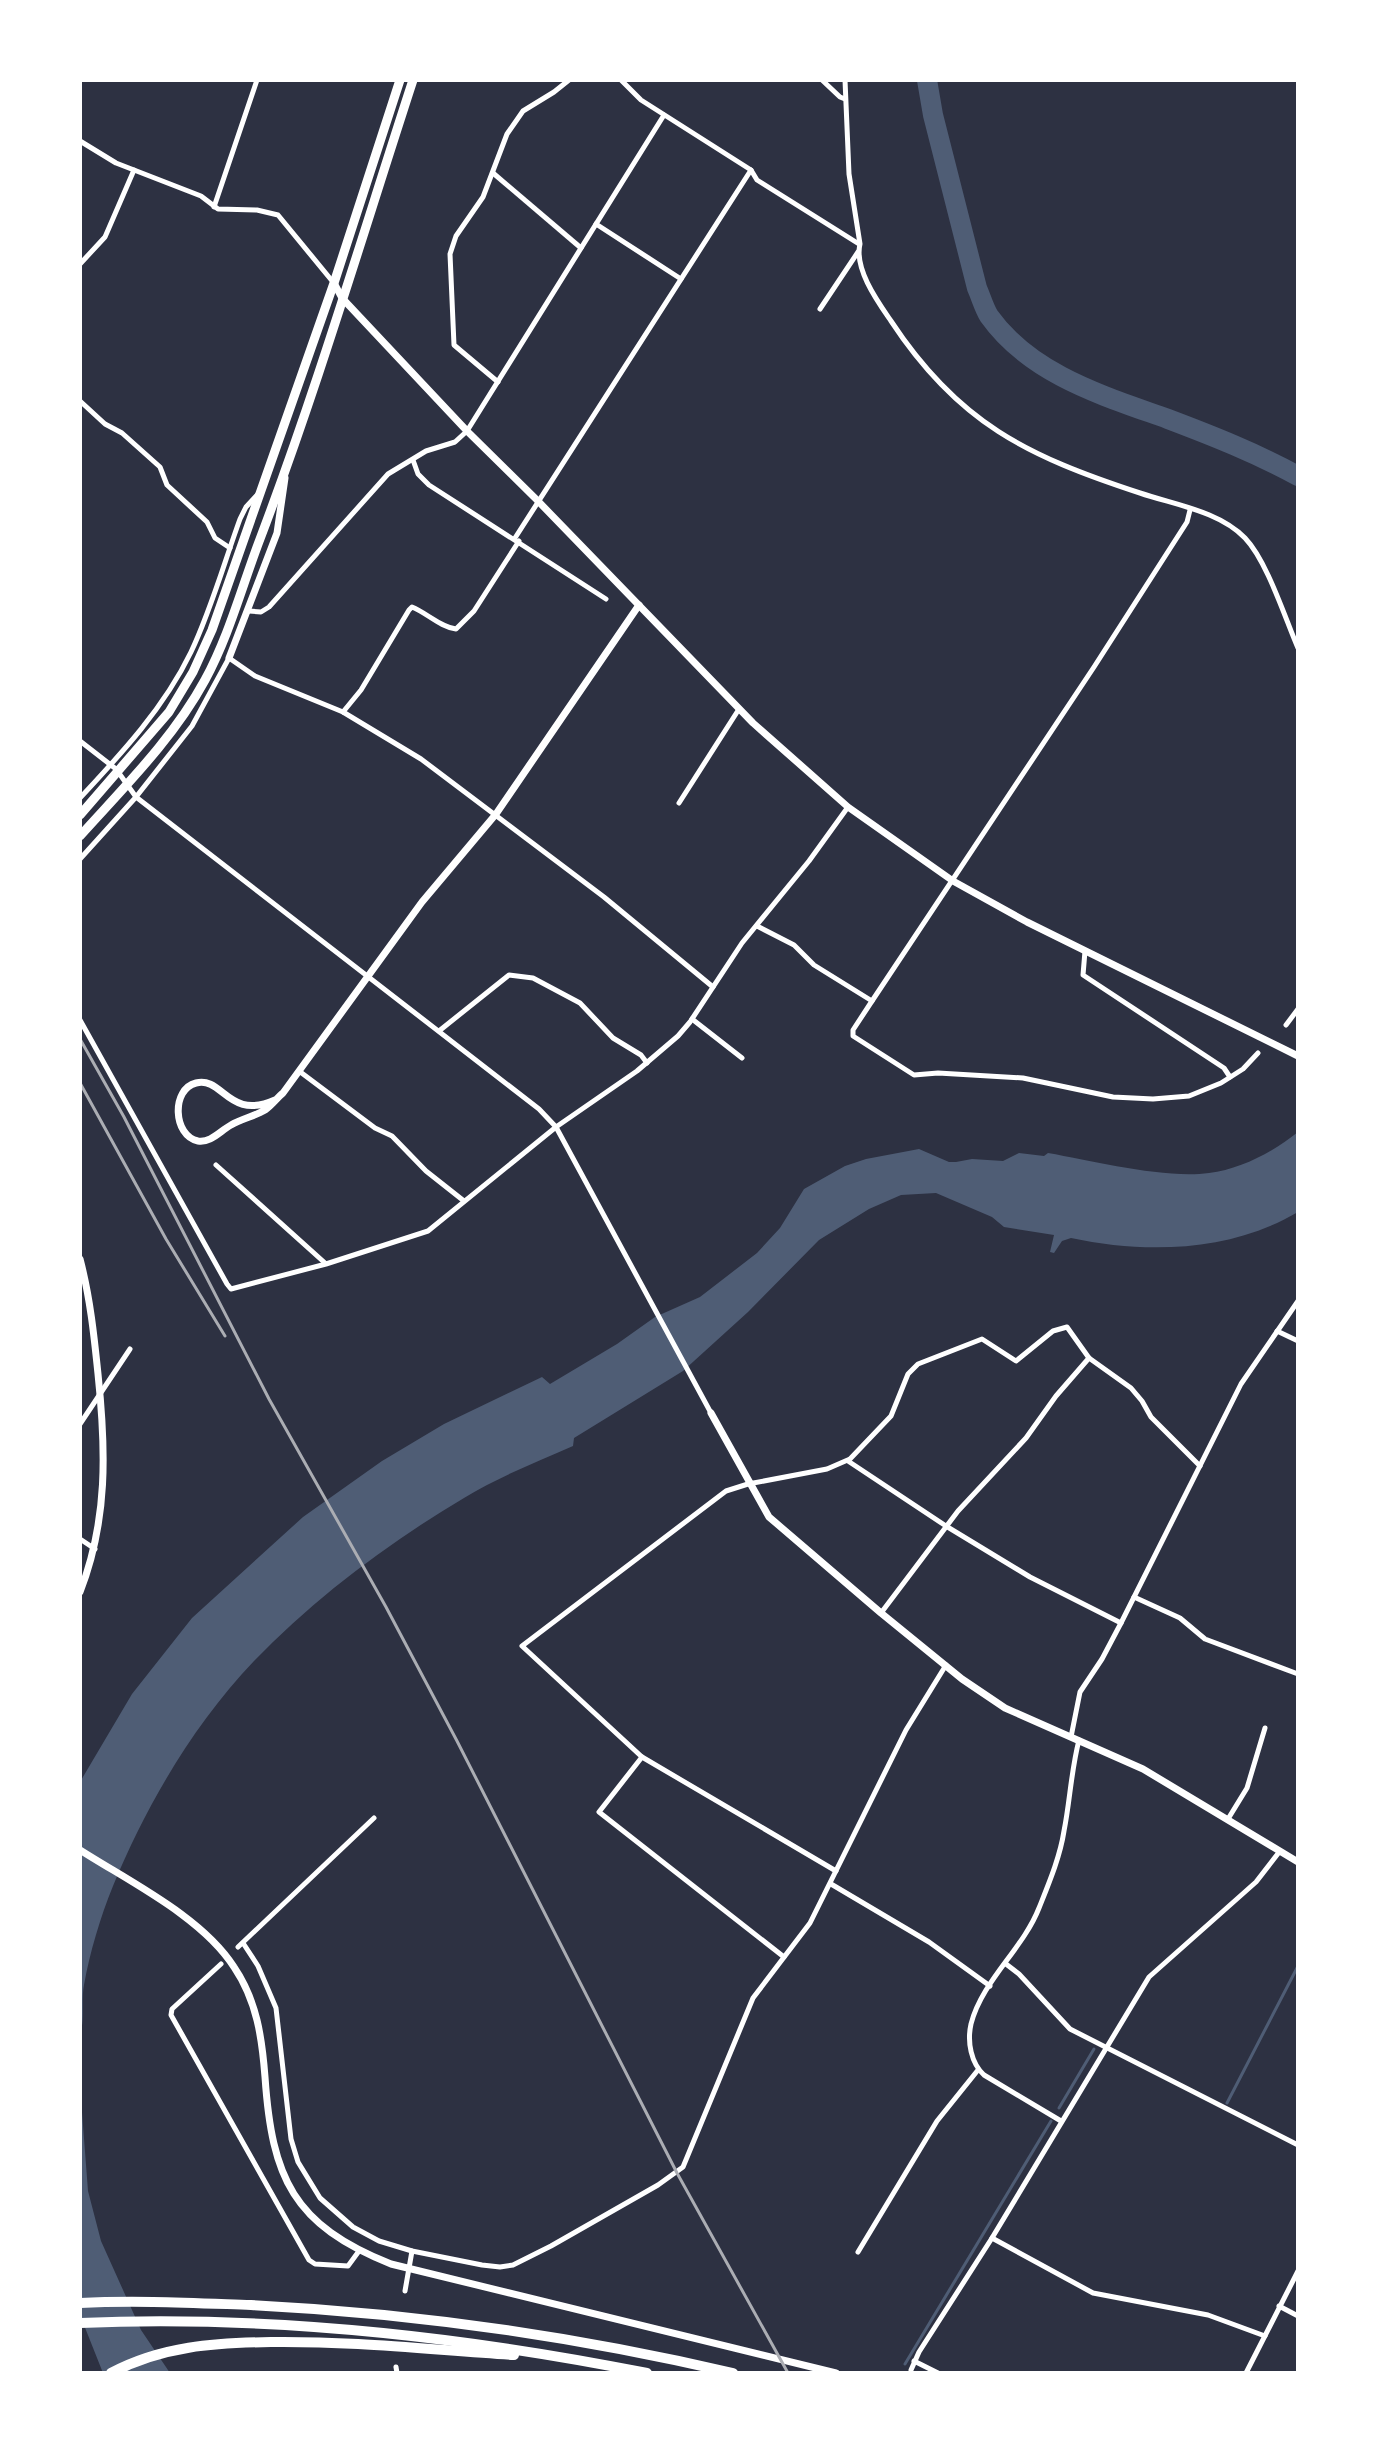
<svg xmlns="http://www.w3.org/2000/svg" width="1378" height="2453" font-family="Manrope,sans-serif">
  <rect width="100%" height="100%" fill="#2d3142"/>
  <g fill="#4f5d75">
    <path d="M 1298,1132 L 1298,1212 C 1230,1252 1146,1254 1071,1238 L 1062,1241 L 1054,1253 L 1050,1252 L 1054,1235 L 1004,1227 L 992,1217 L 936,1193 L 901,1195 L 869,1209 L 819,1240 L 748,1312 L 683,1371 L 574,1438 L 573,1446 C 537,1462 498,1477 464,1498 C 388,1543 315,1598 254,1661 C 193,1725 146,1806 113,1886 C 100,1918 90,1952 84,1985 C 81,1999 85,2022 80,2033 L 80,1782 L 132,1694 L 192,1618 L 303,1517 L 382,1461 L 444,1424 L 542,1377 L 550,1384 L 617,1344 L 655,1317 L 700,1297 L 757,1253 L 780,1228 L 804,1189 L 845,1166 L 866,1159 L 919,1149 L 949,1162 L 956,1162 L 972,1159 L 1003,1161 L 1019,1153 L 1044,1156 L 1048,1153 C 1094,1161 1164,1179 1209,1173 C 1241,1169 1273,1152 1298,1132 Z"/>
    <path d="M 80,2086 L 88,2191 L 101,2241 L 141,2330 L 170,2373 L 103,2373 L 80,2315 Z"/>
  </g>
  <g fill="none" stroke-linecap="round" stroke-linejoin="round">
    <g stroke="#4f5d75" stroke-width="3">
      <path d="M 1227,2103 L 1298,1966"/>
      <path d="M 1059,2108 L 1094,2049"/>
      <path d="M 905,2364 L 1051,2121"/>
    </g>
    <path stroke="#4f5d75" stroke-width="20" d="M 927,80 L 933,115 L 977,288 C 981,297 984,308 989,316 C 1031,375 1104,396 1168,419 C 1213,436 1256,453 1298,476"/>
    <g stroke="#fff" stroke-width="5">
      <path d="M 621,80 L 641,100 L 751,170 L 757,180 L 859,244"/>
      <path d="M 822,80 L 840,97 L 845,99"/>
      <path d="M 845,80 L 849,174 L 860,244 C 854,269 878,302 891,321 C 958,423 1027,456 1140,493 C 1175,505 1219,511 1245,538 C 1267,561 1285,618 1298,648"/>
      <path d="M 80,141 L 116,163 L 201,196 L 218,209 L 257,210 L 278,215 L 333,282"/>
      <path d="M 493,173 L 581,248"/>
      <path d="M 214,207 L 257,80"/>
      <path d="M 596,224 L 681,279"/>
      <path d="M 80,264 L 105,237 L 134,170"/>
      <path d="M 820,309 L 858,252"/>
      <path d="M 498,382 L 454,345 L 450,254 L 456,236 L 483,197 L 507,134 L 523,111 L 554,92 L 569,80"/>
      <path d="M 80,401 L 105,424 L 122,433 L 160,467 L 167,485 L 207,522 L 215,538 L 230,548"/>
      <path d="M 413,460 L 418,474 L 429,485 L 606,599"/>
      <path d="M 1190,510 L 1187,522 L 1094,667 L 872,1001 L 853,1030 L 853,1036 L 914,1075 L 938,1073 L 1023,1078 L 1113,1097 L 1153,1099 L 1189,1096 L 1221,1083 L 1243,1069 L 1258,1053"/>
      <path d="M 515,538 L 751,170"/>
      <path d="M 249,611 L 261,612 L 269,607 L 388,474 L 426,451 L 455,442 L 467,431 L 664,115"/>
      <path d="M 343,712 L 361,690 L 409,610 L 412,607 C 427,613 440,627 456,629 L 474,611 L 519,541"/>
      <path d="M 80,741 L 116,769 L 136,797 L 192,726 L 229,658 L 255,676 L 343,712 L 421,759 L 604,897 L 713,987"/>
      <path d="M 80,798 C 121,754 164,708 191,652 C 211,610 224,563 240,519 L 246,507 L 259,493"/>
      <path d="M 679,803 L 739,709"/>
      <path d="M 80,859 L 136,797 L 539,1109 L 556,1127 L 711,1413"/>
      <path d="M 757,926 L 794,945 L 814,965 L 872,1001"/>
      <path d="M 1085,951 L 1083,975 L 1224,1068 L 1230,1077"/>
      <path d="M 692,1019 L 742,1058"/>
      <path d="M 80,1020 L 227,1284 L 231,1289 L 326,1264 L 428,1231 L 556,1127 L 637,1071 L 678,1036 L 690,1022 L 742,943 L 809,861 L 848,807"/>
      <path d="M 1286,1025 L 1298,1009"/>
      <path d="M 439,1031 L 509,975 L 533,978 L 580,1003 L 613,1038 L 641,1055 L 647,1063"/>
      <path d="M 299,1071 L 375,1128 L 392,1136 L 426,1171 L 464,1201"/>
      <path d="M 216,1165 L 325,1263"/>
      <path d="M 1277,1331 L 1298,1341"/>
      <path d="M 80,1424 L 130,1349"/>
      <path d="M 848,1461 L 946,1526 L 1030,1577 L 1121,1623"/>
      <path d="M 80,1539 L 95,1549"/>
      <path d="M 1134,1597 L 1180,1618 L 1205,1639 L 1298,1674"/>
      <path d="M 881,1613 L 958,1511 L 1026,1438 L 1056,1396 L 1089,1358"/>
      <path d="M 1071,1737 L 1080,1692 L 1102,1659 L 1121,1623 L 1241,1384 L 1298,1301"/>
      <path d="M 642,1757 L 599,1812 L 784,1957"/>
      <path d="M 1228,1819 L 1247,1788 L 1265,1728"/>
      <path d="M 836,1871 L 642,1757 L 522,1646 L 726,1491 L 748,1484 L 827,1469 L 850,1459 L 891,1416 L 908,1374 L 918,1364 L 982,1339 L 1016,1361 L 1053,1331 L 1067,1327 L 1089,1358 L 1131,1388 L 1142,1401 L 1151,1417 L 1200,1466"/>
      <path d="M 831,1884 L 929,1942 L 990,1986"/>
      <path d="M 243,1943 L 258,1966 L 276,2008 L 291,2139 L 298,2162 L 320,2198 L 353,2227 L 379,2241 L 412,2251 L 482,2265 L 500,2267 L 513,2265 L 551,2246 L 658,2185 L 683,2167 L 753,1998 L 810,1923 L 906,1730 L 946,1665"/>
      <path d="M 238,1947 L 374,1818"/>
      <path d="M 221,1964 L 172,2009 L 171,2015 L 309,2260 L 315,2264 L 348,2266 L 359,2251"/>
      <path d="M 1006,1964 L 1019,1974 L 1070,2029 L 1298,2145"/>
      <path d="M 1061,2121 L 984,2075 C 971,2063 967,2042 971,2024 C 982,1981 1023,1949 1039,1908 C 1049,1883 1060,1857 1064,1831 C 1070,1801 1071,1771 1079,1740"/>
      <path d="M 992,2238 L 1093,2293 L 1208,2315 L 1265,2336"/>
      <path d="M 858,2252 L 937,2121 L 978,2070"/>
      <path d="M 405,2291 L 412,2251"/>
      <path d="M 1279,2306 L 1298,2316"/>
      <path d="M 914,2361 L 938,2373"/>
      <path d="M 396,2367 L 397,2373"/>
      <path d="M 911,2370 L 919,2352 L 992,2238 L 1149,1977 L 1256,1882 L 1280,1851"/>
      <path d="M 1246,2373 L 1298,2271"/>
    </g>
    <g stroke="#fff" stroke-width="7">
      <path d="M 334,283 L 342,298 L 467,431 L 537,500 L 753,723 L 848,807 L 953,881 L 1027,922 L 1298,1056"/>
      <path d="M 229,658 L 277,533 L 285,478"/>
      <path d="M 275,1100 C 228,1121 223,1076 196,1083 C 171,1089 173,1136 198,1141 C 211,1143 220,1131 231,1125 C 241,1119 255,1116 265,1110 C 271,1106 277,1098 283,1093 L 422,902 L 496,814 L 639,605"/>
      <path d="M 80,1259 C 90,1297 94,1335 98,1374 C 106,1450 108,1520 80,1592"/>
      <path d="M 711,1413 L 769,1517 L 881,1613 L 962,1679 L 1005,1708 L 1143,1769 L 1298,1862"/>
      <path d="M 80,1850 C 130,1882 202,1917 234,1967 C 257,2001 262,2038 265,2077 C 272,2178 293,2225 391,2264 L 836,2373"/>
    </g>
    <g stroke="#fff" stroke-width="9">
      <path d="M 80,815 L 169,712 L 193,672 L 212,630 L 334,283 L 400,80"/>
      <path d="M 80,836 C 124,787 173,739 205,680 C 229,636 242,586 260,539 C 317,389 363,233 413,80"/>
    </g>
    <g stroke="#fff" stroke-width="10">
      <path d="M 80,2303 C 136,2300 194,2303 251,2305 C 414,2313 574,2336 733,2373"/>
      <path d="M 80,2323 C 270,2315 461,2336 647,2373"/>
      <path d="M 111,2373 C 162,2346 214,2343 271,2342 C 353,2341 433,2350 514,2355"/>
    </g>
    <g stroke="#abadb3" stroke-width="3">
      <path d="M 80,1039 L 124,1117 L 269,1399 L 386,1607 L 457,1741 L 677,2173 L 788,2373"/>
      <path d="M 80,1083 L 166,1239 L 225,1336"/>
    </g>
  </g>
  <rect width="1378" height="2453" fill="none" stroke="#ffffff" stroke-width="164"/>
</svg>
